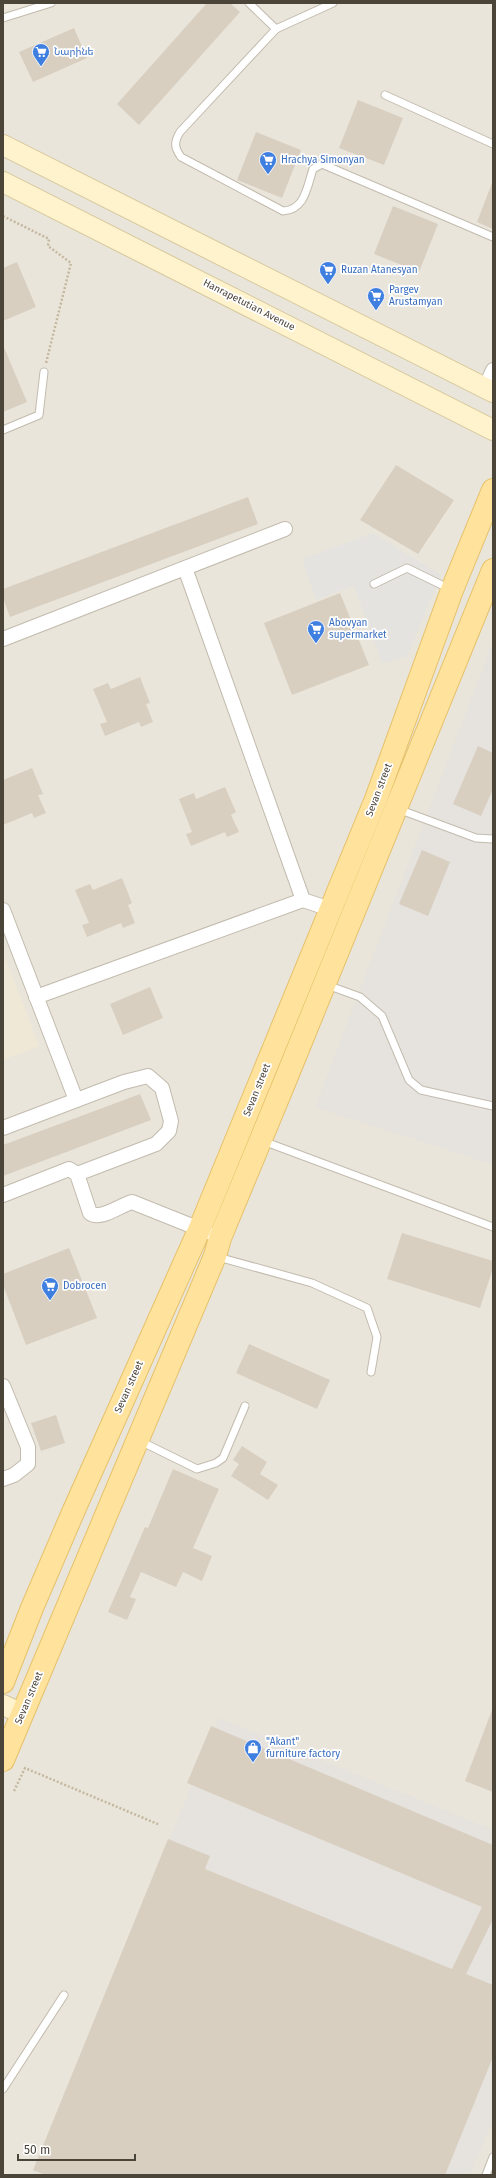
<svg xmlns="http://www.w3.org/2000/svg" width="496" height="2178" font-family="'Fira Sans','Noto Sans Armenian',sans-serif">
  <rect width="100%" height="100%" fill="#f6f3ec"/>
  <rect fill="#eae5da" x="3" y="3" width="490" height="2172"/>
  <g fill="#e6e2dd">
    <path d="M 493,642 L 493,1165 L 315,1107 Z"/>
    <path d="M 219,1718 L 493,1830 L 493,2120 L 470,2175 L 32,2175 Z"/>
  </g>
  <path fill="#efe8d6" d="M 3,952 L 39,1046 L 3,1060 Z"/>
  <path fill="#e5e3e0" d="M 373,533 L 441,575 L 407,657 L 382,663 L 354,586 L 316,600 L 302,559 Z"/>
  <g fill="#d8cfc1">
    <path d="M 207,3 L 230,3 L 240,12 L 139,125 L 117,104 Z"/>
    <path d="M 74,28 L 87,58 L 33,82 L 19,52 Z"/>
    <path d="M 358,100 L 403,118 L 384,165 L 339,148 Z"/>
    <path d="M 256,132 L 301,150 L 282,198 L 237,180 Z"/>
    <path d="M 492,183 L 493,183 L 493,229 L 477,222 Z"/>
    <path d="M 393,206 L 438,224 L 419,272 L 374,254 Z"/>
    <path d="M 17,262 L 36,307 L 3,321 L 3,268 Z"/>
    <path d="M 3,345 L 27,402 L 3,412 Z"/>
    <path d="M 396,465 L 454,500 L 418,554 L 360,520 Z"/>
    <path d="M 248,497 L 258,524 L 10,617 L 3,598 L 3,589 Z"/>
    <path d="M 340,593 L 369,665 L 292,695 L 264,623 Z"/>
    <path d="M 140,677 L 150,703 L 146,704 L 153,722 L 141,727 L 139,722 L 105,736 L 100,724 L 107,722 L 93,689 L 108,683 L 111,689 Z"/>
    <path d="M 478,746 L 493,753 L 493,789 L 481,816 L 453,804 Z"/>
    <path d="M 32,768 L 43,794 L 38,795 L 46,813 L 34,818 L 32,813 L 3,825 L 3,780 Z"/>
    <path d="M 225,787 L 236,812 L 231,815 L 239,832 L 227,837 L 225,832 L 191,846 L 186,834 L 192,832 L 179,799 L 194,793 L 196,799 Z"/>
    <path d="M 422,850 L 450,862 L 428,916 L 399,904 Z"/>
    <path d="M 122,878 L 132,903 L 128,905 L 135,923 L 123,928 L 121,923 L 87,937 L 82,925 L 89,923 L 75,890 L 90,884 L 93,890 Z"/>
    <path d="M 150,987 L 163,1018 L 123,1035 L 110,1004 Z"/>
    <path d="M 140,1094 L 151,1120 L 3,1176 L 3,1145 Z"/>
    <path d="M 402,1233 L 493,1261 L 493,1268 L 480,1308 L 387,1279 Z"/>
    <path d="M 69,1248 L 97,1318 L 26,1345 L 3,1285 L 3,1274 Z"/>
    <path d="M 249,1344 L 330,1380 L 317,1409 L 236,1373 Z"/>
    <path d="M 56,1415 L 65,1443 L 41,1451 L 31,1423 Z"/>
    <path d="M 242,1446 L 267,1462 L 260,1474 L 278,1485 L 268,1500 L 231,1476 L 239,1464 L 233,1460 Z"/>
    <path d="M 173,1469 L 219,1489 L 193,1548 L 212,1556 L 202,1581 L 183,1572 L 176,1587 L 141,1572 L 130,1597 L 136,1599 L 127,1620 L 108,1612 L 145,1527 L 148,1528 Z"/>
    <path d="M 492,1710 L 493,1710 L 493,1792 L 465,1781 Z"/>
    <path d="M 211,1726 L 493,1845 L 493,1919 L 466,1974 L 493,1985 L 493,2057 L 445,2175 L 45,2175 L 33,2170 L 168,1839 L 210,1856 L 205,1869 L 452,1969 L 482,1907 L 187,1783 Z"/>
  </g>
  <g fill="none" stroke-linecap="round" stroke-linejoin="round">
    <defs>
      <g id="lane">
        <path d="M 249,3 L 276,29 L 333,3"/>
        <path d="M 3,18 L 51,3"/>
        <path d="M 276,29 L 180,132 C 174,142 174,147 181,157 L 283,211 C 305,210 307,187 313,169 L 322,164 L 493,237"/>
        <path d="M 385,95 L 493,144"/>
        <path d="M 3,430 L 39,415 L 44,372"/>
        <path d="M 374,584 L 407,568 L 450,589"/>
        <path d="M 398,809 L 476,838 L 493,839"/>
        <path d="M 327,985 L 360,997 L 382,1016 L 409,1080 L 421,1090 L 493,1106"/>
        <path d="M 263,1141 L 493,1227"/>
        <path d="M 218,1257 L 312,1283 L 367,1308 L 377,1337 L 371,1372"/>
        <path d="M 140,1441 L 197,1469 L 216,1463 L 223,1458 L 245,1406"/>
        <path d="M 3,2089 L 64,1995"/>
        <path d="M 486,2175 L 493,2157"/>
      </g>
      <g id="street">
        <path d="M 485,388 L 493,370"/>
        <path d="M 185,568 L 303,900 L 330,909"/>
        <path d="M 3,639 L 285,529"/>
        <path d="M 3,910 L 76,1100"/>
        <path d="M 36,997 L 303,900"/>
        <path d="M 3,1128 L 124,1082 L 148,1076 L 162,1088 L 171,1121 L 169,1131 L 156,1144 L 77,1174"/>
        <path d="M 3,1195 L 69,1169 L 77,1174 L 90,1213 C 101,1221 120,1205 132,1202 L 207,1232"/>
        <path d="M 3,1386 L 28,1447 L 28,1464 L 14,1475 L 3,1479"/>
      </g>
      <g id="secondary">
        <path d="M 3,145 L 493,392"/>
        <path d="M 3,182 L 493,430"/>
        <path d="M 3,1705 L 23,1714"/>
      </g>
      <g id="primary">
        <path d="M 3,1682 L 32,1608 L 74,1510 L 200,1228 L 376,799 L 452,590 L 493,490"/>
        <path d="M 3,1760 L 215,1256 L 220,1238 C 313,1016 402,792 493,570"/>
      </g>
    </defs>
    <use href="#lane" stroke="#c2bbae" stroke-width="9"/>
    <use href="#street" stroke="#c2bbae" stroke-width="16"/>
    <use href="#secondary" stroke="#d6c79b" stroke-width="22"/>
    <use href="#primary" stroke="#e6c16a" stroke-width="24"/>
    <g stroke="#c4b79f" stroke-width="2.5" stroke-dasharray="2 2" stroke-linecap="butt">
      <path d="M 3,216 L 49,239 L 48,246 L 71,263 L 46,363"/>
      <path d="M 14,1791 L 25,1768 L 160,1825"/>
    </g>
    <use href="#lane" stroke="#fff" stroke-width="7"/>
    <use href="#street" stroke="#fff" stroke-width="14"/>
    <use href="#secondary" stroke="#fff3cd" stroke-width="20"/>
    <use href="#primary" stroke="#ffe39c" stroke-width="22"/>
  </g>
  <defs>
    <symbol id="supermarket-pin" viewBox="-11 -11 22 30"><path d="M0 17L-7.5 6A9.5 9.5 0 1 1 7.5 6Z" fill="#3f7fe0" stroke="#fff"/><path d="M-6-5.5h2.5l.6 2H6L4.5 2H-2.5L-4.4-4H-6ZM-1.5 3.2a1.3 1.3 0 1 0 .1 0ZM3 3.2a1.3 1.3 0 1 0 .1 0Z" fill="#fff"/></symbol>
    <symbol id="shop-pin" viewBox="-11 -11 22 30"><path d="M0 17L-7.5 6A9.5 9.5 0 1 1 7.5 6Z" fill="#3f7fe0" stroke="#fff"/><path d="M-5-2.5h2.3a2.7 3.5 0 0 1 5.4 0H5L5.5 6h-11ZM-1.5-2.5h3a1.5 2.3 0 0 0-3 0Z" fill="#fff"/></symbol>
  </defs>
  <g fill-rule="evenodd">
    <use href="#supermarket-pin" x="31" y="42" width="20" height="27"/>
    <use href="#supermarket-pin" x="258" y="150" width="20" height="27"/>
    <use href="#supermarket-pin" x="318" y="260" width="20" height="27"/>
    <use href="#supermarket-pin" x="366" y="286" width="20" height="27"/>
    <use href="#supermarket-pin" x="306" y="619" width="20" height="27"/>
    <use href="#supermarket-pin" x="40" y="1276" width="20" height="27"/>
    <use href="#shop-pin" x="243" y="1738" width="20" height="27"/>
  </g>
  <g text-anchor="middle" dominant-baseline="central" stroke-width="3.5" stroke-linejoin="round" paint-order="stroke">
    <g font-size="10" fill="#366cbe" stroke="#fff" text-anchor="start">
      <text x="54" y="52">Նարինե</text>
      <text x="281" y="160">Hrachya Simonyan</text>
      <text x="341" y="270">Ruzan Atanesyan</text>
      <text x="389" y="290">Pargev<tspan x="389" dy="12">Arustamyan</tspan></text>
      <text x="329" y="623">Abovyan<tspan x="329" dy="12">supermarket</tspan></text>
      <text x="63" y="1286">Dobrocen</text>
      <text x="266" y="1742">"Akant"<tspan x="266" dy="12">furniture factory</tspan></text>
    </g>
    <g font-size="10" fill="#4b4439" stroke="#fff">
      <text transform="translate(249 305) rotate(27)">Hanrapetutian Avenue</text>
      <text transform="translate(379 790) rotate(-69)">Sevan street</text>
      <text transform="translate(257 1090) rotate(-68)">Sevan street</text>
      <text transform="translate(129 1387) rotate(-66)">Sevan street</text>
      <text transform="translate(29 1698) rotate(-67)">Sevan street</text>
    </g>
  </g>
  <rect width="496" height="2178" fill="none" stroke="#4b4439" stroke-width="8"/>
  <path d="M18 2154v6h117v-6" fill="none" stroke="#4b4439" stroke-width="2"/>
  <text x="24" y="2154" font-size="12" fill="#4b4439" stroke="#ffffff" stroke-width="3" paint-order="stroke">50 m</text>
</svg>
